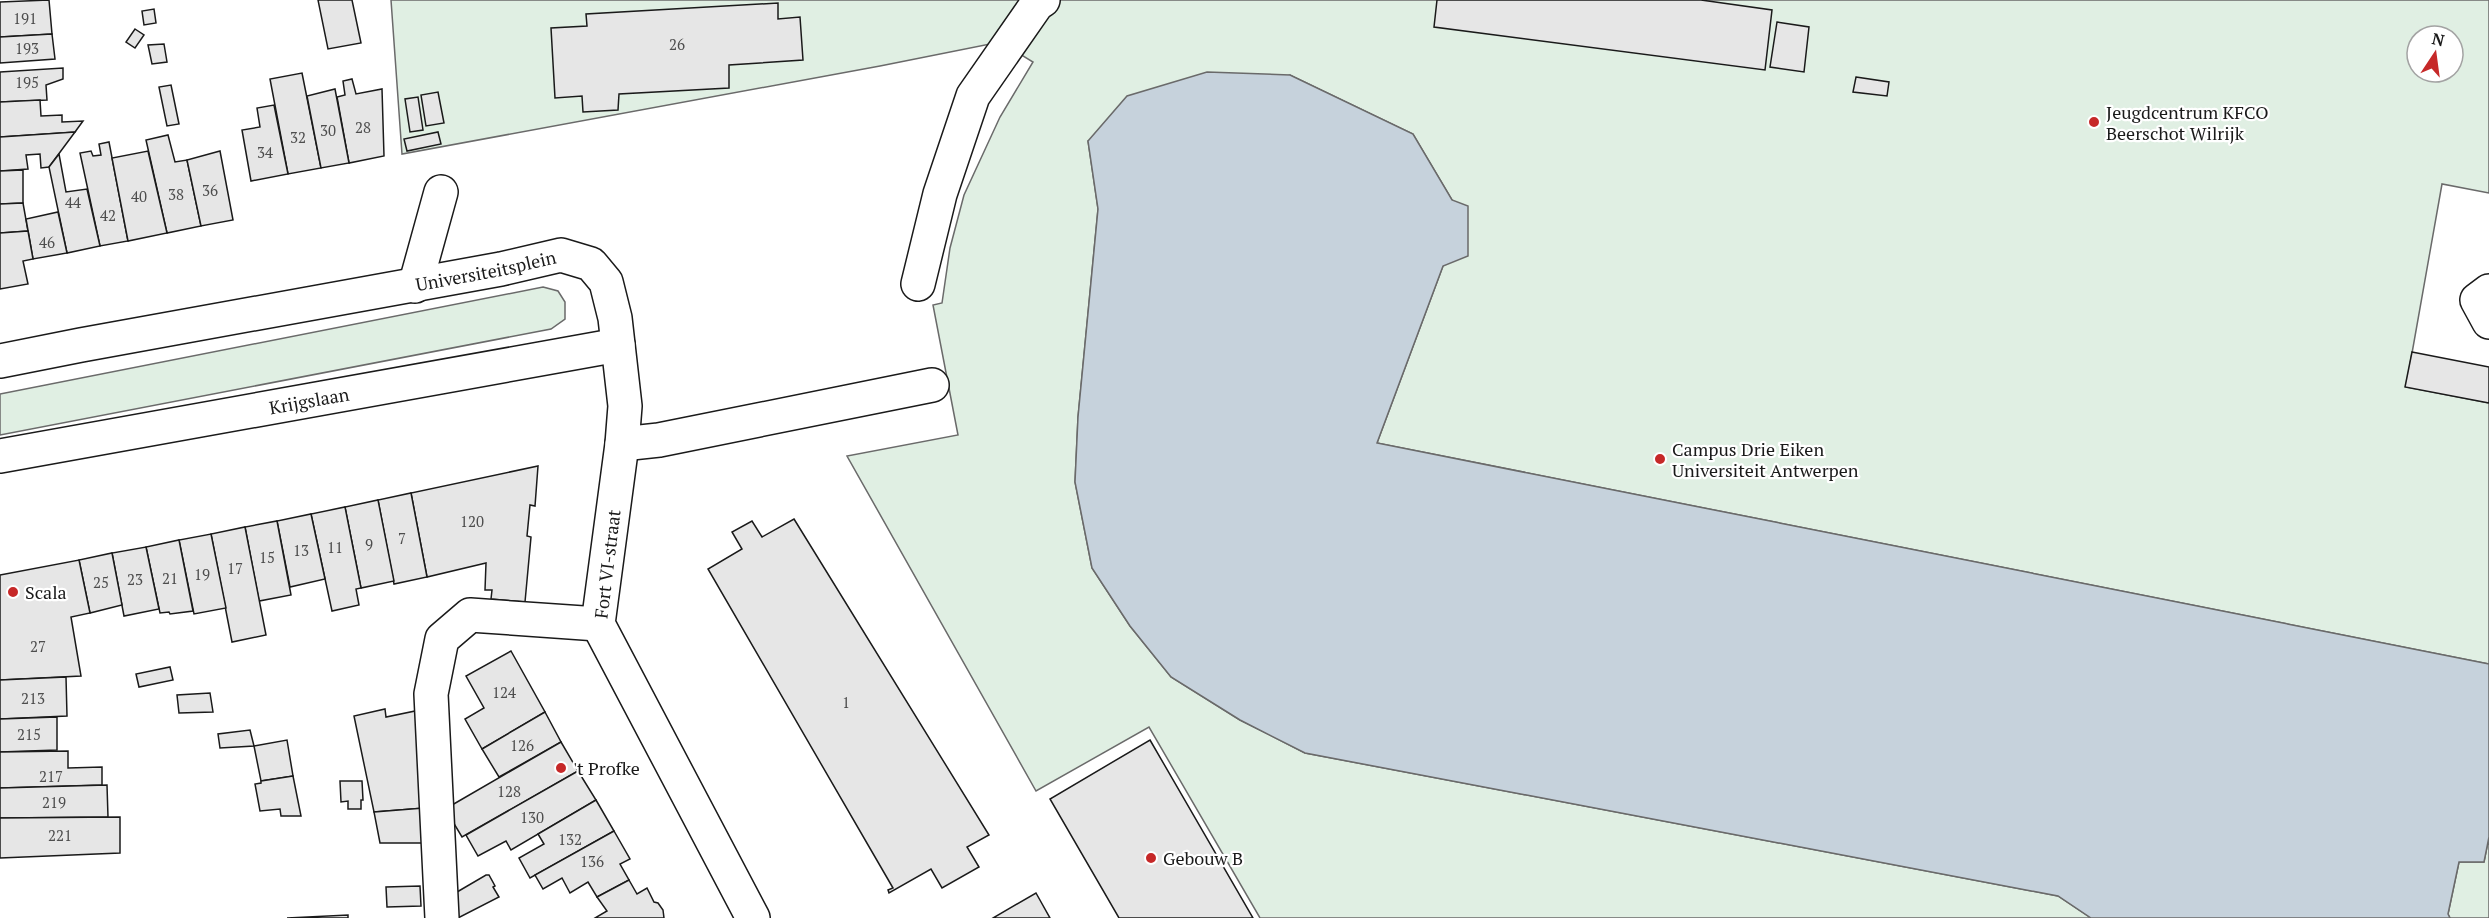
<svg xmlns="http://www.w3.org/2000/svg" width="2489" height="918" font-family="'PT Serif',serif">
  <rect width="100%" height="100%" fill="#fff"/>
  <g fill="#e0efe3" stroke="#6a6a6a" stroke-width="1.5" fill-rule="evenodd">
    <path d="M 391,0 L 2489,0 L 2489,193 L 2442,184 L 2406,387 L 2489,403 L 2489,664 L 1377,443 L 1443,266 L 1452,200 L 1413,134 L 1290,75 L 1088,141 L 1098,209 L 1078,417 L 1075,482 L 1092,568 L 1130,626 L 1171,677 L 1240,720 L 1305,753 L 2058,896 L 2091,918 L 1260,918 L 1149,727 L 1036,791 L 847,456 L 958,435 L 933,305 L 942,303 L 950,248 L 964,195 L 1000,117 L 1033,62 L 1000,42 L 880,66 L 402,154 ZM 2417,36 L 2453,36 L 2453,72 L 2417,72 Z"/>
    <path d="M 543,287 L 558,291 L 565,302 L 565,319 L 551,329 L 0,435 L 0,394 Z"/>
    <path d="M 2489,837 L 2489,918 L 2450,918 L 2448,914 L 2459,862 L 2484,862 Z"/>
  </g>
  <path fill="#c6d2dc" stroke="#6a6a6a" stroke-width="1.5" d="M 1207,72 L 1290,75 L 1413,134 L 1452,200 L 1468,206 L 1468,256 L 1443,266 L 1377,443 L 2489,664 L 2489,837 L 2484,862 L 2459,862 L 2448,914 L 2450,918 L 2091,918 L 2058,896 L 1305,753 L 1240,720 L 1171,677 L 1130,626 L 1092,568 L 1075,482 L 1078,417 L 1098,209 L 1088,141 L 1127,96 Z"/>
  <g fill="#e6e6e6" stroke="#1a1a1a" stroke-width="1.5">
    <path d="M 49,0 L 52,34 L 0,37 L 0,2 Z"/>
    <path d="M 318,0 L 352,0 L 361,43 L 328,49 Z"/>
    <path d="M 1437,0 L 1701,0 L 1772,10 L 1765,70 L 1434,27 Z"/>
    <path d="M 778,3 L 778,19 L 800,17 L 803,60 L 729,65 L 729,88 L 619,94 L 618,110 L 583,112 L 582,96 L 555,98 L 551,28 L 587,26 L 586,14 Z"/>
    <path d="M 154,9 L 156,23 L 144,25 L 142,11 Z"/>
    <path d="M 1777,22 L 1809,27 L 1804,72 L 1770,67 Z"/>
    <path d="M 135,29 L 144,35 L 135,48 L 126,42 Z"/>
    <path d="M 52,34 L 55,59 L 0,63 L 0,37 Z"/>
    <path d="M 164,44 L 167,62 L 152,64 L 148,45 Z"/>
    <path d="M 63,68 L 63,79 L 46,85 L 47,100 L 0,102 L 0,72 Z"/>
    <path d="M 302,73 L 321,168 L 288,174 L 270,79 Z"/>
    <path d="M 1856,77 L 1889,82 L 1887,96 L 1853,92 Z"/>
    <path d="M 352,79 L 356,94 L 382,89 L 384,156 L 349,163 L 337,97 L 345,95 L 343,81 Z"/>
    <path d="M 171,85 L 179,124 L 167,126 L 159,87 Z"/>
    <path d="M 335,89 L 349,163 L 321,168 L 307,96 Z"/>
    <path d="M 438,92 L 444,123 L 426,126 L 421,95 Z"/>
    <path d="M 418,97 L 423,130 L 410,132 L 405,99 Z"/>
    <path d="M 40,100 L 41,116 L 62,115 L 62,122 L 83,121 L 75,132 L 0,137 L 0,102 Z"/>
    <path d="M 274,105 L 288,174 L 251,181 L 242,130 L 260,127 L 257,108 Z"/>
    <path d="M 75,132 L 49,167 L 41,168 L 40,154 L 26,155 L 28,169 L 0,171 L 0,137 Z"/>
    <path d="M 438,132 L 441,144 L 407,151 L 404,139 Z"/>
    <path d="M 168,135 L 175,162 L 187,160 L 201,226 L 167,233 L 146,140 Z"/>
    <path d="M 109,142 L 128,241 L 100,246 L 80,153 L 91,151 L 93,156 L 101,155 L 99,144 Z"/>
    <path d="M 148,151 L 167,233 L 128,241 L 112,158 Z"/>
    <path d="M 220,151 L 233,220 L 201,226 L 187,160 Z"/>
    <path d="M 59,154 L 66,192 L 87,189 L 100,246 L 67,253 L 49,167 Z"/>
    <path d="M 23,170 L 23,203 L 0,204 L 0,171 Z"/>
    <path d="M 23,203 L 28,231 L 0,233 L 0,204 Z"/>
    <path d="M 58,212 L 67,253 L 33,259 L 26,219 Z"/>
    <path d="M 28,231 L 33,259 L 23,261 L 28,284 L 0,289 L 0,233 Z"/>
    <path d="M 2412,352 L 2489,367 L 2489,403 L 2405,387 Z"/>
    <path d="M 538,466 L 535,506 L 530,505 L 527,536 L 531,537 L 525,602 L 491,599 L 492,590 L 485,590 L 486,563 L 427,577 L 411,493 Z"/>
    <path d="M 411,493 L 427,577 L 394,584 L 378,500 Z"/>
    <path d="M 378,500 L 394,581 L 361,588 L 345,507 Z"/>
    <path d="M 345,507 L 361,588 L 356,589 L 359,605 L 332,611 L 311,514 Z"/>
    <path d="M 311,514 L 325,579 L 290,587 L 277,521 Z"/>
    <path d="M 794,519 L 989,835 L 967,847 L 979,867 L 942,888 L 931,869 L 889,893 L 888,890 L 893,888 L 708,569 L 742,549 L 732,532 L 752,521 L 762,537 Z"/>
    <path d="M 277,521 L 291,595 L 259,601 L 245,527 Z"/>
    <path d="M 245,527 L 266,635 L 232,642 L 211,534 Z"/>
    <path d="M 211,534 L 226,608 L 194,614 L 179,540 Z"/>
    <path d="M 179,540 L 193,611 L 170,614 L 169,612 L 160,613 L 146,547 Z"/>
    <path d="M 146,547 L 159,609 L 124,616 L 112,553 Z"/>
    <path d="M 112,553 L 122,605 L 90,613 L 79,560 Z"/>
    <path d="M 79,560 L 90,613 L 71,617 L 81,676 L 0,680 L 0,575 Z"/>
    <path d="M 511,651 L 545,712 L 482,749 L 465,719 L 484,708 L 466,676 Z"/>
    <path d="M 170,667 L 173,680 L 139,687 L 136,674 Z"/>
    <path d="M 66,677 L 67,716 L 0,719 L 0,680 Z"/>
    <path d="M 210,693 L 213,712 L 179,713 L 177,695 Z"/>
    <path d="M 385,709 L 386,717 L 420,710 L 424,808 L 374,812 L 354,716 Z"/>
    <path d="M 545,712 L 561,742 L 499,777 L 482,749 Z"/>
    <path d="M 57,717 L 57,750 L 0,752 L 0,719 Z"/>
    <path d="M 250,730 L 254,746 L 220,748 L 218,734 Z"/>
    <path d="M 287,740 L 293,776 L 261,781 L 254,746 Z"/>
    <path d="M 1150,740 L 1253,918 L 1119,918 L 1050,799 Z"/>
    <path d="M 561,742 L 578,771 L 462,837 L 453,822 L 452,805 Z"/>
    <path d="M 68,751 L 68,768 L 102,767 L 102,785 L 0,788 L 0,752 Z"/>
    <path d="M 578,771 L 596,800 L 511,850 L 506,841 L 478,856 L 466,835 Z"/>
    <path d="M 293,776 L 301,816 L 281,816 L 280,809 L 260,811 L 255,784 L 261,783 L 261,781 Z"/>
    <path d="M 340,781 L 362,781 L 363,800 L 361,800 L 361,809 L 348,809 L 348,801 L 341,802 Z"/>
    <path d="M 107,785 L 108,817 L 0,818 L 0,788 Z"/>
    <path d="M 596,800 L 614,831 L 530,878 L 519,858 L 544,844 L 538,834 Z"/>
    <path d="M 424,808 L 425,843 L 380,843 L 374,812 Z"/>
    <path d="M 120,817 L 120,853 L 0,858 L 0,818 Z"/>
    <path d="M 614,831 L 630,859 L 620,864 L 629,880 L 597,897 L 588,882 L 570,893 L 562,878 L 543,889 L 535,875 Z"/>
    <path d="M 486,875 L 489,875 L 495,886 L 493,887 L 499,897 L 458,918 L 457,892 Z"/>
    <path d="M 629,880 L 637,894 L 647,888 L 654,902 L 658,903 L 663,910 L 664,918 L 595,918 L 607,911 L 597,897 Z"/>
    <path d="M 420,886 L 421,906 L 387,907 L 386,887 Z"/>
    <path d="M 1036,893 L 1050,918 L 993,918 Z"/>
    <path d="M 348,915 L 348,918 L 287,918 Z"/>
  </g>
  <g fill="none" stroke-linecap="round" stroke-linejoin="round">
    <defs>
      <g id="minor">
        <path d="M 918,284 L 940,194 L 973,96 L 1037,4 L 1043,0"/>
        <path d="M 415,286 L 441,192"/>
        <path d="M 2489,291 L 2477,300 L 2489,322"/>
        <path id="s1" d="M 0,361 L 81,345 L 501,269 L 561,255 L 591,264 L 606,282 L 615,318 L 625,406 L 622,444 L 598,624 L 753,918"/>
        <path d="M 622,444 L 659,440 L 932,385"/>
        <path id="s2" d="M 0,456 L 618,345"/>
        <path d="M 442,918 L 431,694 L 442,639 L 470,615 L 598,624"/>
      </g>
    </defs>
    <use href="#minor" stroke="#1a1a1a" stroke-width="36"/>
    <use href="#minor" stroke="#fff" stroke-width="33"/>
  </g>
  <g fill="#c62828" stroke="#fff" stroke-width="2">
    <circle cx="2094" cy="122" r="6"/>
    <circle cx="1660" cy="459" r="6"/>
    <circle cx="13" cy="592" r="6"/>
    <circle cx="561" cy="768" r="6"/>
    <circle cx="1151" cy="858" r="6"/>
  </g>
  <g text-anchor="middle" dominant-baseline="central" stroke-width="4.5" stroke-linejoin="round" paint-order="stroke">
    <g font-size="15" fill="#4d4d4d">
      <text x="25" y="18">191</text>
      <text x="677" y="44">26</text>
      <text x="27" y="48">193</text>
      <text x="27" y="82">195</text>
      <text x="363" y="127">28</text>
      <text x="328" y="130">30</text>
      <text x="298" y="137">32</text>
      <text x="265" y="152">34</text>
      <text x="210" y="190">36</text>
      <text x="176" y="194">38</text>
      <text x="139" y="196">40</text>
      <text x="73" y="202">44</text>
      <text x="108" y="215">42</text>
      <text x="47" y="242">46</text>
      <text x="472" y="521">120</text>
      <text x="402" y="538">7</text>
      <text x="369" y="544">9</text>
      <text x="335" y="547">11</text>
      <text x="301" y="550">13</text>
      <text x="267" y="557">15</text>
      <text x="235" y="568">17</text>
      <text x="202" y="574">19</text>
      <text x="170" y="578">21</text>
      <text x="135" y="579">23</text>
      <text x="101" y="582">25</text>
      <text x="38" y="646">27</text>
      <text x="504" y="692">124</text>
      <text x="33" y="698">213</text>
      <text x="846" y="702">1</text>
      <text x="29" y="734">215</text>
      <text x="522" y="745">126</text>
      <text x="51" y="776">217</text>
      <text x="509" y="791">128</text>
      <text x="54" y="802">219</text>
      <text x="532" y="817">130</text>
      <text x="60" y="835">221</text>
      <text x="570" y="839">132</text>
      <text x="592" y="861">136</text>
    </g>
    <g font-size="18" fill="#1a1a1a" stroke="#fff" text-anchor="start">
      <text x="2106" y="112">Jeugdcentrum KFCO<tspan x="2106" dy="21">Beerschot Wilrijk</tspan></text>
      <text x="1672" y="449">Campus Drie Eiken<tspan x="1672" dy="21">Universiteit Antwerpen</tspan></text>
      <text x="25" y="592">Scala</text>
      <text x="573" y="768">'t Profke</text>
      <text x="1163" y="858">Gebouw B</text>
    </g>
    <g font-size="18" fill="#1a1a1a" stroke="#fff">
      <text stroke="none"><textPath href="#s1" startOffset="494">Universiteitsplein</textPath></text>
      <text stroke="none"><textPath href="#s2" startOffset="314">Krijgslaan</textPath></text>
      <text transform="translate(607 564) rotate(-83)">Fort VI-straat</text>
    </g>
  </g>
  <g transform="translate(2435 54) rotate(13)"><circle r="28" fill="#ffffff" stroke="#a3a3a3" stroke-width="1.5"/>
  <path d="M0-4.5L10 22L0 15L-10 22Z" fill="#c62828"/>
  <text y="-9" font-size="16" font-weight="bold" text-anchor="middle" fill="#1a1a1a">N</text>
  </g>
</svg>
